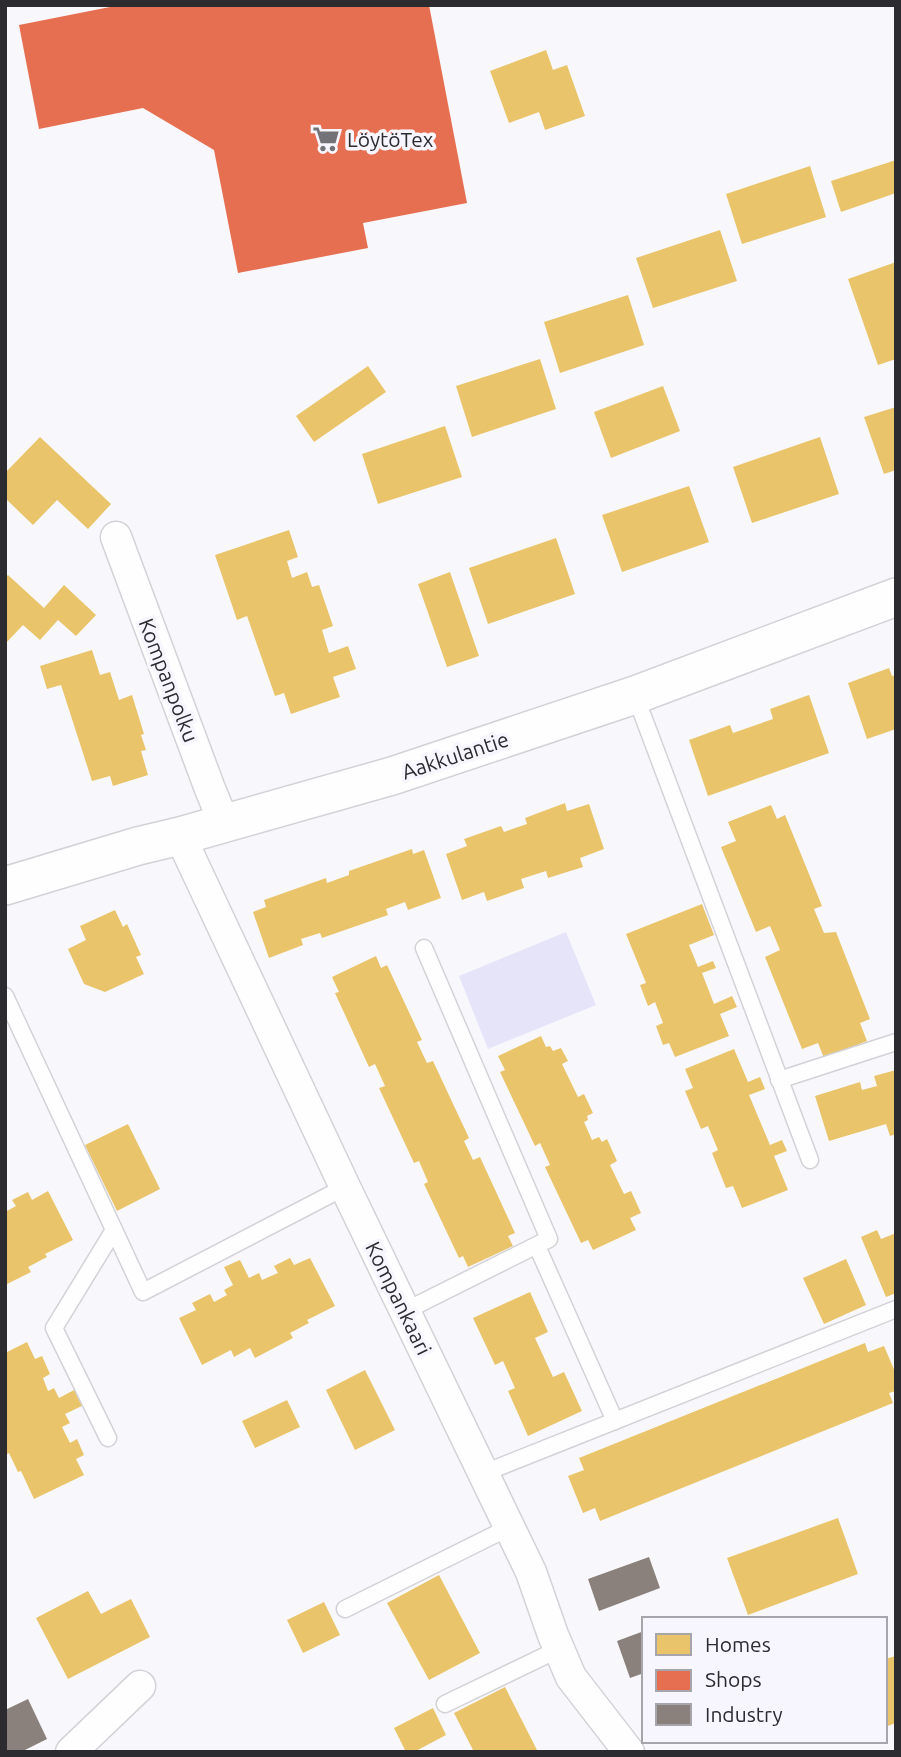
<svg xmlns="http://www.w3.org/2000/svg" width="901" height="1757" font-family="Ubuntu,sans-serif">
  <rect width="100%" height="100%" fill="#f8f8fc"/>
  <path fill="#e6e4f9" d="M 566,932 L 596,1005 L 488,1049 L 459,976 Z"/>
  <g fill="#e9c46a">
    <path d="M 546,50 L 553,70 L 567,65 L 585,116 L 545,130 L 539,112 L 509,123 L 490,71 Z"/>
    <path d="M 896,160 L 896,193 L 841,212 L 831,181 Z"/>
    <path d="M 810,166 L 826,217 L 742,244 L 726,194 Z"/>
    <path d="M 720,230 L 737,281 L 653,308 L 636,258 Z"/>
    <path d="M 896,262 L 896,359 L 878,365 L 848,279 Z"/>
    <path d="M 628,295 L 644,345 L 560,373 L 544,322 Z"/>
    <path d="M 540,359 L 556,409 L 472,437 L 456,386 Z"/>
    <path d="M 368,366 L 386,392 L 314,442 L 296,416 Z"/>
    <path d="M 663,386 L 680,431 L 611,458 L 594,412 Z"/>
    <path d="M 896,407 L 896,470 L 884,474 L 864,417 Z"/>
    <path d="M 445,426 L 462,477 L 378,504 L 362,454 Z"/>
    <path d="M 40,437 L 111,504 L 88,529 L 57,500 L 33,525 L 5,498 L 5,473 Z"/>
    <path d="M 820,437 L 839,494 L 752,523 L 733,467 Z"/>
    <path d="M 689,486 L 709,542 L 622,572 L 602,515 Z"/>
    <path d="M 289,530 L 298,557 L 287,561 L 292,578 L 307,572 L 312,587 L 319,585 L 333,626 L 322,630 L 329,653 L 348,646 L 356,669 L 333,677 L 340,697 L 291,714 L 284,693 L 275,696 L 247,616 L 237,620 L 215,555 Z"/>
    <path d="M 556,538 L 575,594 L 488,624 L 469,568 Z"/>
    <path d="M 450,572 L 479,656 L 447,667 L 418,584 Z"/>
    <path d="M 8,575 L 44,608 L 64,585 L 96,615 L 76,636 L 58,620 L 40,640 L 23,625 L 5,644 L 5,578 Z"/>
    <path d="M 92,650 L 100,675 L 110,672 L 119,700 L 132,695 L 144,734 L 141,735 L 146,750 L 141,751 L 148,775 L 113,786 L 110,776 L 92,781 L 61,685 L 47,689 L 40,666 Z"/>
    <path d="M 889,668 L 892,676 L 896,675 L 896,729 L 867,739 L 848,683 Z"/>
    <path d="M 809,695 L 829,753 L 708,796 L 689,740 L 730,725 L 733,733 L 773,719 L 770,709 Z"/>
    <path d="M 565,803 L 567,811 L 589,804 L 604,849 L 580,858 L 583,867 L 548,878 L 546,871 L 521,879 L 524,888 L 487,901 L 484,892 L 462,900 L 446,854 L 467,846 L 464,839 L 501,826 L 504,832 L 527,824 L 525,818 Z"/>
    <path d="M 771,805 L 777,819 L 785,815 L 822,906 L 814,909 L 824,933 L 836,932 L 870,1019 L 860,1023 L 867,1041 L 824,1058 L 818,1043 L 802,1049 L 765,957 L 780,950 L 770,926 L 756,932 L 721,847 L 736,841 L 728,822 Z"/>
    <path d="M 412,849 L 413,854 L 424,850 L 441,898 L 408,910 L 405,902 L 386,909 L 388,915 L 322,938 L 320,933 L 301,939 L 303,945 L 269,958 L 253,912 L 266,907 L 264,900 L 326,878 L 327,883 L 349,875 L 349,871 Z"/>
    <path d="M 702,904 L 714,935 L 689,945 L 698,967 L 713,961 L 716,968 L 702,973 L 714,1004 L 732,996 L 737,1007 L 720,1014 L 729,1036 L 675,1057 L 669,1043 L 663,1045 L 656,1026 L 663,1023 L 655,1002 L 648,1006 L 640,985 L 646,983 L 626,934 Z"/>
    <path d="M 115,910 L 123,927 L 127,924 L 141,955 L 136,957 L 144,974 L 105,992 L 84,984 L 68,949 L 86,940 L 80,926 Z"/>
    <path d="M 376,956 L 381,968 L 387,965 L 422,1040 L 417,1042 L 427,1063 L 433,1061 L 469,1138 L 464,1141 L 473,1160 L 480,1157 L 515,1233 L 508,1236 L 513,1246 L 468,1267 L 463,1256 L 459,1258 L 424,1184 L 428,1182 L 419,1161 L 414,1163 L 379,1088 L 385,1086 L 375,1064 L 369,1067 L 335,993 L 339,992 L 332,977 Z"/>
    <path d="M 541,1036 L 546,1047 L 550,1046 L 553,1051 L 561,1048 L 568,1061 L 562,1064 L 578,1097 L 584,1094 L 593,1113 L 587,1116 L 588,1120 L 584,1122 L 592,1140 L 599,1137 L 602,1142 L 607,1139 L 617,1161 L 610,1165 L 624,1194 L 631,1191 L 641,1213 L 630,1218 L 636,1230 L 593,1250 L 588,1240 L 581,1243 L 545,1167 L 550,1165 L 540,1143 L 535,1146 L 500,1072 L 505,1070 L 498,1056 Z"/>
    <path d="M 734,1049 L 748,1082 L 760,1077 L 765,1089 L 749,1095 L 770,1145 L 782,1140 L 787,1151 L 774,1156 L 788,1190 L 742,1208 L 733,1186 L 726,1188 L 712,1153 L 718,1150 L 708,1126 L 701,1129 L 685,1091 L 693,1088 L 685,1069 Z"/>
    <path d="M 896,1070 L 896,1134 L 890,1136 L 886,1124 L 829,1141 L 815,1096 L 860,1082 L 862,1090 L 877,1086 L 874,1076 Z"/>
    <path d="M 128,1124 L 160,1189 L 117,1211 L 85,1145 Z"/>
    <path d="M 48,1191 L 73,1240 L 45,1254 L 47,1257 L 28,1267 L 31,1272 L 5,1285 L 5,1212 L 16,1206 L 12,1200 L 28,1192 L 32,1200 Z"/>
    <path d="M 877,1230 L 881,1239 L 896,1233 L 896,1293 L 886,1297 L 861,1237 Z"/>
    <path d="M 290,1258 L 294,1265 L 310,1258 L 335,1306 L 307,1320 L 309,1323 L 290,1333 L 293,1338 L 255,1358 L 250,1348 L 234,1357 L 231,1350 L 202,1365 L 179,1318 L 196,1310 L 192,1303 L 210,1294 L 214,1302 L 227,1295 L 224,1290 L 233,1285 L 224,1267 L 240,1260 L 249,1278 L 259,1273 L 262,1280 L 278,1273 L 274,1266 Z"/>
    <path d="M 846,1259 L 866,1305 L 824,1324 L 803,1278 Z"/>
    <path d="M 530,1292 L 548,1332 L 535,1338 L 553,1377 L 564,1372 L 582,1411 L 528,1436 L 508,1391 L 515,1388 L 503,1361 L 495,1365 L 473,1318 Z"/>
    <path d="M 27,1342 L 35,1359 L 42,1356 L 50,1374 L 43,1378 L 48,1391 L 54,1388 L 59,1398 L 76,1389 L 84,1405 L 65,1414 L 70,1423 L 62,1427 L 70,1443 L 77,1439 L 84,1455 L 76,1459 L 84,1475 L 34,1499 L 21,1471 L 18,1472 L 9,1453 L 5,1455 L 5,1353 Z"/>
    <path d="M 865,1343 L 868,1352 L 884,1346 L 896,1374 L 896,1391 L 889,1393 L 893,1403 L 600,1521 L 595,1508 L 583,1513 L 568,1476 L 584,1470 L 579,1458 Z"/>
    <path d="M 365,1370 L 395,1430 L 355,1450 L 326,1390 Z"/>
    <path d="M 287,1400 L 300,1427 L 255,1448 L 242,1421 Z"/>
    <path d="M 838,1518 L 858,1574 L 748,1615 L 727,1558 Z"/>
    <path d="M 439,1575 L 480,1653 L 429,1680 L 387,1603 Z"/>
    <path d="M 88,1591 L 101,1614 L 131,1599 L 150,1637 L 68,1679 L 36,1618 Z"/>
    <path d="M 324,1602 L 340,1635 L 303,1653 L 287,1620 Z"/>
    <path d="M 896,1656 L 896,1723 L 885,1727 L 885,1659 Z"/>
    <path d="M 505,1687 L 538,1752 L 474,1752 L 454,1713 Z"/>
    <path d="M 433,1708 L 446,1735 L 414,1752 L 406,1752 L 394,1728 Z"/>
  </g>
  <path fill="#e76f51" d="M 120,5 L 429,5 L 467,203 L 363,223 L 368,248 L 238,273 L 214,150 L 143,108 L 39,129 L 19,25 Z"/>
  <g fill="#8a817c">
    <path d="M 649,1557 L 660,1588 L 599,1611 L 588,1579 Z"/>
    <path d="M 644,1631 L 644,1673 L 630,1678 L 617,1641 Z"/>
    <path d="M 28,1699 L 47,1739 L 21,1752 L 8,1752 L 5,1746 L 5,1710 Z"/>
  </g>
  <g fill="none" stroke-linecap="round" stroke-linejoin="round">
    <defs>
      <g id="service">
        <path d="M 635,695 L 810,1160"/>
        <path d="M 5,996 L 143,1292 L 345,1187"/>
        <path d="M 779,1080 L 896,1042"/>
        <path d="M 537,1246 L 615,1421"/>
        <path d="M 405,1311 L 549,1239 L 424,948"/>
        <path d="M 108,1438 L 54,1328 L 114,1230"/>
        <path d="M 484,1473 L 896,1309"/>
        <path d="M 345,1609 L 510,1527"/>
        <path d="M 445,1704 L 559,1649"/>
      </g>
      <g id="minor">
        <path d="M 116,537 L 210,789 L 224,823"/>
        <path d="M 180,836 L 345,1187 L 531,1572 L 553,1635 L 571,1677 L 629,1752"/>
        <path d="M 71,1752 L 140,1686"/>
      </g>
      <path id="tertiary" d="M 5,886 L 138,846 L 180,836 L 392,776 L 635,695 L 896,597"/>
    </defs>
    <use href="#service" stroke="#d3d3d7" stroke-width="19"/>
    <use href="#minor" stroke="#d3d3d7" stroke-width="33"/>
    <use href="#tertiary" stroke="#d3d3d7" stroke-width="40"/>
    <use href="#service" stroke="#fefeff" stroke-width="16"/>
    <use href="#minor" stroke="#fefeff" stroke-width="30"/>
    <use href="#tertiary" stroke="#fefeff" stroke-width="37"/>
  </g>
  <defs>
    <symbol id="supermarket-bare" viewBox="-9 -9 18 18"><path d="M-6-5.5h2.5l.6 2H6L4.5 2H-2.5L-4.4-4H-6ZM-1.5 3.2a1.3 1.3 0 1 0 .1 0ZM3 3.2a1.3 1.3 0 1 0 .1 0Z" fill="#737377" stroke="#f7f6fe" stroke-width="2.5" paint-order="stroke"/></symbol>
  </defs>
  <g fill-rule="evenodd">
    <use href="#supermarket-bare" x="307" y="120" width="38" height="38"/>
  </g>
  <g text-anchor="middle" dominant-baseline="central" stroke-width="7" stroke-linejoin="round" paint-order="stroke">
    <g font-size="21" fill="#2c2b30" stroke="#f7f6fe" text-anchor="start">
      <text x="347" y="139">LöytöTex</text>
    </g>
    <g font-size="21" fill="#2c2b30" stroke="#f7f6fe">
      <text transform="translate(169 680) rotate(69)">Kompanpolku</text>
      <text transform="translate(455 755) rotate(-18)">Aakkulantie</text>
      <text transform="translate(399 1298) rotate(64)">Kompankaari</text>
    </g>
  </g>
  <rect width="901" height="1757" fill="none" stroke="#2c2b30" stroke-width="14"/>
  <rect x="642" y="1617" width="245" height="126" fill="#f7f6fe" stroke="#a6a5ac" stroke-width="2"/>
  <rect x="656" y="1634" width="35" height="21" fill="#e9c46a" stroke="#a6a5ac" stroke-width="2"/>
  <text x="705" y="1652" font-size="21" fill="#2c2b30">Homes</text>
  <rect x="656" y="1670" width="35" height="21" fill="#e76f51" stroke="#a6a5ac" stroke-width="2"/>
  <text x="705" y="1687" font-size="21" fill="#2c2b30">Shops</text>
  <rect x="656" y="1704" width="35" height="21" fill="#8a817c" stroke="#a6a5ac" stroke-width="2"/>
  <text x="705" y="1722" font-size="21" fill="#2c2b30">Industry</text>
</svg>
